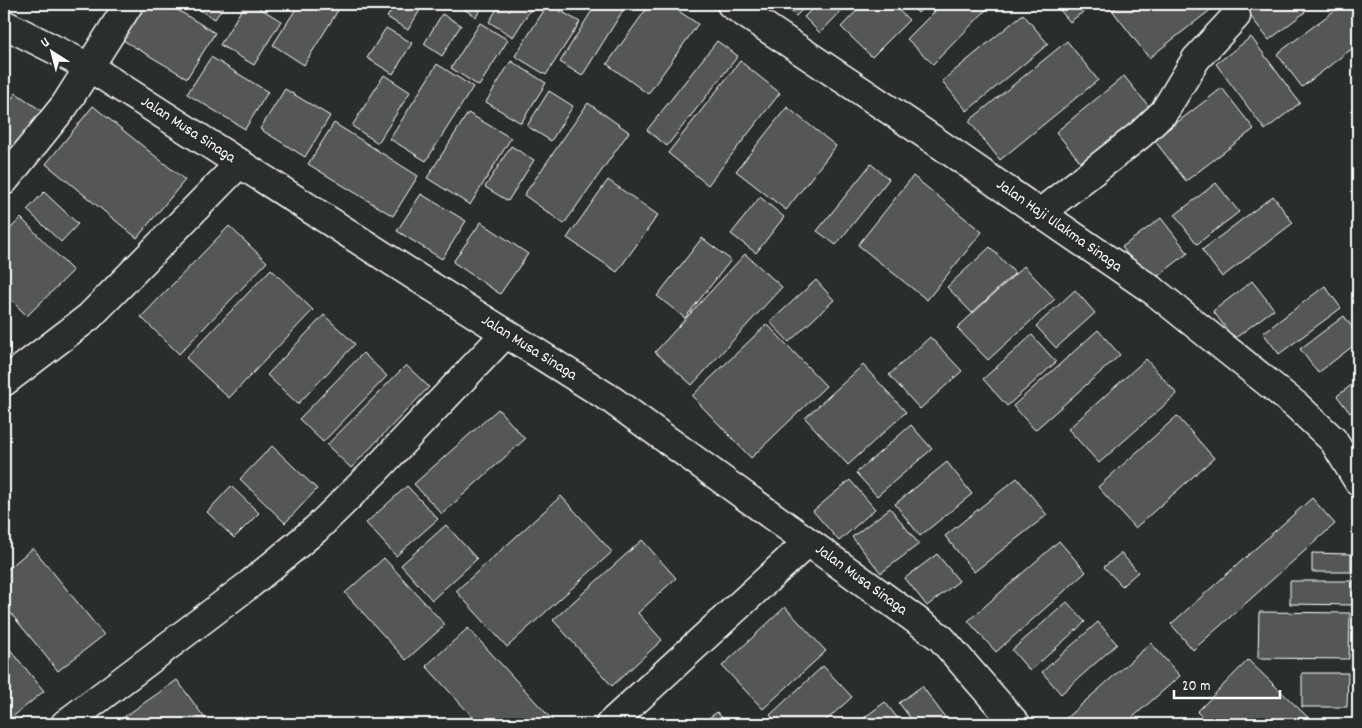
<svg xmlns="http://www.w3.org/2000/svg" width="1362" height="728" font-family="Dekko,sans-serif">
  <rect width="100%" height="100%" fill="#2a2d2e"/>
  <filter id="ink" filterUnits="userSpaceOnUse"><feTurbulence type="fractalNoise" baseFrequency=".02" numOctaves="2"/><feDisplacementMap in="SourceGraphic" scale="10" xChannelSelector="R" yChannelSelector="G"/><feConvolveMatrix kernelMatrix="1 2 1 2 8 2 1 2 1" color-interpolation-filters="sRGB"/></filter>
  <g filter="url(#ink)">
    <g fill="#555758" stroke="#fff">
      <path d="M 136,4 L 168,4 L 215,33 L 187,78 L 116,36 Z"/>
      <path d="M 190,4 L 225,4 L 215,19 Z"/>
      <path d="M 245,4 L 253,4 L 281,21 L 254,65 L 220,45 Z"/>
      <path d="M 276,4 L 288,4 L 285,9 Z"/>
      <path d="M 299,4 L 342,4 L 304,65 L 273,45 Z"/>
      <path d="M 396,4 L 422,4 L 423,5 L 408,30 L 387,17 Z"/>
      <path d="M 456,4 L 484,4 L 476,17 Z"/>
      <path d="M 500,4 L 534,4 L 513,37 L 489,22 Z"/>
      <path d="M 548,4 L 580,22 L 546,75 L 515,56 Z"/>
      <path d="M 596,4 L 627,4 L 582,76 L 560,62 Z"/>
      <path d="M 650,4 L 668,4 L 698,24 L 648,94 L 607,64 Z"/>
      <path d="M 783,4 L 808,4 L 796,16 Z"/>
      <path d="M 817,4 L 848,4 L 820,33 L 804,17 Z"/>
      <path d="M 863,4 L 892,4 L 909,20 L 872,57 L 841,27 Z"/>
      <path d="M 909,4 L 927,4 L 918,13 Z"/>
      <path d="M 942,4 L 989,4 L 991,5 L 933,64 L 907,39 Z"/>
      <path d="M 1055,4 L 1093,4 L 1070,22 Z"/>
      <path d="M 1121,4 L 1218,4 L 1149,58 L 1112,10 Z"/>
      <path d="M 1241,4 L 1298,4 L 1305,12 L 1269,40 Z"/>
      <path d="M 1343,4 L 1358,4 L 1358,44 L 1302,87 L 1277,54 Z"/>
      <path d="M 442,14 L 461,25 L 442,56 L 424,44 Z"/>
      <path d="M 1023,14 L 1048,44 L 967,111 L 942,81 Z"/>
      <path d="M 480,23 L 508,40 L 479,86 L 451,68 Z"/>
      <path d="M 386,28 L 412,43 L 393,74 L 367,58 Z"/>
      <path d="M 1251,37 L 1300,103 L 1265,130 L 1216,64 Z"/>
      <path d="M 717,41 L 738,56 L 667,146 L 647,130 Z"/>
      <path d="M 1067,41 L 1098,80 L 1000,160 L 969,121 Z"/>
      <path d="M 211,57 L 268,92 L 245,129 L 187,94 Z"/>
      <path d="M 511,61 L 546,83 L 521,123 L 486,102 Z"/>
      <path d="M 740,61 L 780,93 L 708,185 L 668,153 Z"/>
      <path d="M 437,64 L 473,87 L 426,161 L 390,139 Z"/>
      <path d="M 384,75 L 410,92 L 378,143 L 352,126 Z"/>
      <path d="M 1124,76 L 1151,109 L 1083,165 L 1056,132 Z"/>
      <path d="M 1222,88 L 1254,129 L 1186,181 L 1154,140 Z"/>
      <path d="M 285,89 L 330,116 L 305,157 L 260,129 Z"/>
      <path d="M 549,91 L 573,106 L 551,141 L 527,126 Z"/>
      <path d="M 16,93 L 46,114 L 4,169 L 4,109 Z"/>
      <path d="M 588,103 L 629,132 L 564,224 L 524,195 Z"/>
      <path d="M 93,106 L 185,180 L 137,238 L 46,164 Z"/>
      <path d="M 787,107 L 836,146 L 786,210 L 736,171 Z"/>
      <path d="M 468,113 L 511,138 L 470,205 L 427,178 Z"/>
      <path d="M 334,123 L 418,176 L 393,216 L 308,164 Z"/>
      <path d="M 511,146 L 534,160 L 508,201 L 485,187 Z"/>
      <path d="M 871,164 L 889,179 L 836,245 L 817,231 Z"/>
      <path d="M 913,176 L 982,232 L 927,300 L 858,245 Z"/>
      <path d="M 608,180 L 658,215 L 617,272 L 567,238 Z"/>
      <path d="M 1216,183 L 1239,212 L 1197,244 L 1175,215 Z"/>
      <path d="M 44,192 L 78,224 L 61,242 L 27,210 Z"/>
      <path d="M 421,194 L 466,221 L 442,259 L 397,231 Z"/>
      <path d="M 1273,196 L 1293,223 L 1222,277 L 1202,250 Z"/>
      <path d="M 760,197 L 784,217 L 756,253 L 731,234 Z"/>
      <path d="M 21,218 L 73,271 L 27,316 L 4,293 L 4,235 Z"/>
      <path d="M 1161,218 L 1188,253 L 1149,283 L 1122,247 Z"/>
      <path d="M 481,222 L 528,254 L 500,294 L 453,262 Z"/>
      <path d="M 229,226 L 267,262 L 179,354 L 141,317 Z"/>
      <path d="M 702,238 L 731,260 L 685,318 L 657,296 Z"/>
      <path d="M 990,247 L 1015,273 L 972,313 L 947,287 Z"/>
      <path d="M 745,254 L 782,287 L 692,385 L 655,352 Z"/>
      <path d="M 1024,266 L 1055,299 L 988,360 L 957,328 Z"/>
      <path d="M 271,269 L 313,310 L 229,398 L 186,358 Z"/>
      <path d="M 816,280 L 834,300 L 789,342 L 770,322 Z"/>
      <path d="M 1252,281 L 1274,309 L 1234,339 L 1213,311 Z"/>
      <path d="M 1325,286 L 1341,308 L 1279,354 L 1263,333 Z"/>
      <path d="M 1075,290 L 1095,313 L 1056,348 L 1036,326 Z"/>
      <path d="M 324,315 L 355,344 L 298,404 L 267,375 Z"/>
      <path d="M 1344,316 L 1358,335 L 1358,342 L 1318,373 L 1300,349 Z"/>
      <path d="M 767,324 L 826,386 L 751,458 L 692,396 Z"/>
      <path d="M 1098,330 L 1120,355 L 1035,430 L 1013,406 Z"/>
      <path d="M 1032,335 L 1056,362 L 1007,406 L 983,379 Z"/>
      <path d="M 930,337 L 962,371 L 920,409 L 889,375 Z"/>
      <path d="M 363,353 L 387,376 L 323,442 L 299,419 Z"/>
      <path d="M 1146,359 L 1177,394 L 1099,463 L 1068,429 Z"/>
      <path d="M 406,365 L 429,387 L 351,468 L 327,445 Z"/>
      <path d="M 863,365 L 906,412 L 848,465 L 805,418 Z"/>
      <path d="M 1358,380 L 1358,407 L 1350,413 L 1337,396 Z"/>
      <path d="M 498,409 L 525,439 L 442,514 L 414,484 Z"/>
      <path d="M 1358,413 L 1358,426 L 1352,418 Z"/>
      <path d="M 1177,416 L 1214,458 L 1135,528 L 1098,487 Z"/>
      <path d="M 911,425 L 932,449 L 877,496 L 856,473 Z"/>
      <path d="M 272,446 L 317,489 L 285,523 L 240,479 Z"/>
      <path d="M 947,462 L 972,494 L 920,536 L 895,504 Z"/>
      <path d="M 1017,478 L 1047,515 L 974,572 L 945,536 Z"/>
      <path d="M 850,480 L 875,509 L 839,541 L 813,511 Z"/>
      <path d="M 231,486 L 259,513 L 234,538 L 207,512 Z"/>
      <path d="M 407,486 L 438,519 L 396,556 L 366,523 Z"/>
      <path d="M 561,496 L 612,552 L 507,647 L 456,591 Z"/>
      <path d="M 1312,498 L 1335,524 L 1193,650 L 1171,624 Z"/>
      <path d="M 890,508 L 919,544 L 881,573 L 852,537 Z"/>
      <path d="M 446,525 L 477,559 L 432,600 L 401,565 Z"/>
      <path d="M 642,540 L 676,578 L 638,613 L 662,640 L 612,686 L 553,620 Z"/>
      <path d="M 1059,541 L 1086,572 L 996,652 L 968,621 Z"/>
      <path d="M 33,548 L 104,635 L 58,671 L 4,605 L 4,572 Z"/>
      <path d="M 1121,553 L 1138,572 L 1122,586 L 1104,567 Z"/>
      <path d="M 1312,553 L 1351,554 L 1351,572 L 1312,572 Z"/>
      <path d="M 937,554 L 959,581 L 927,606 L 905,578 Z"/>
      <path d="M 384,558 L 445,625 L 406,660 L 345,593 Z"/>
      <path d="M 1290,581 L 1354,581 L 1354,605 L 1290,604 Z"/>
      <path d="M 1067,602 L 1085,622 L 1030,671 L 1012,650 Z"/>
      <path d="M 785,607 L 826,651 L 763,709 L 722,666 Z"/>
      <path d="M 1259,612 L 1350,613 L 1349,659 L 1258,658 Z"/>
      <path d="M 1098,622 L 1117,644 L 1061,694 L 1042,672 Z"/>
      <path d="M 468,628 L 556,724 L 479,724 L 426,666 Z"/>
      <path d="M 4,642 L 44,691 L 4,724 Z"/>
      <path d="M 1151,643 L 1180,676 L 1125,724 L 1069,724 L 1065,719 Z"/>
      <path d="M 1248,660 L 1315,724 L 1210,724 L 1197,712 Z"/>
      <path d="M 823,666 L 852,697 L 822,724 L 778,724 L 770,715 Z"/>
      <path d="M 1302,673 L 1348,673 L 1347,707 L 1302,707 Z"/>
      <path d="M 177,680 L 209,724 L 114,724 Z"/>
      <path d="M 922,686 L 950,724 L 915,724 L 899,703 Z"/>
      <path d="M 885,702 L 902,724 L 856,724 Z"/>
      <path d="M 717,712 L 727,724 L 701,724 Z"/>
      <path d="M 768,719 L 773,724 L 762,724 Z"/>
    </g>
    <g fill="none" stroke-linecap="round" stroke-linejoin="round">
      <defs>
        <g id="minor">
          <path d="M 4,24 L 89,67 L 418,278 L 612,400 L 941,638 L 1016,724"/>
          <path d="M 4,181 L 65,105 L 129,4"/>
          <path d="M 1040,213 L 1141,134 L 1164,112 L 1196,59 L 1236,16"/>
          <path d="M 4,382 L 89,317 L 240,163"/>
          <path d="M 65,724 L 250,584 L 316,529 L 374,472 L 506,333"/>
          <path d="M 610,724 L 808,542"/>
        </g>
        <path id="primary" d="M 731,4 L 906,121 L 1155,292 L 1297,406 L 1333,440 L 1358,481"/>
      </defs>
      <use href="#minor" stroke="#fff" stroke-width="31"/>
      <use href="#primary" stroke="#fff" stroke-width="31"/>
      <use href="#minor" stroke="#2a2d2e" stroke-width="28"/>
      <use href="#primary" stroke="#2a2d2e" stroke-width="28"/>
    </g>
  </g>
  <g text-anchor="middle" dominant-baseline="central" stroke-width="4" stroke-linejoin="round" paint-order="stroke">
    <g font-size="16" fill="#fff" stroke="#2a2d2e">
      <text transform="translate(188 130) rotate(33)">Jalan Musa Sinaga</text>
      <text transform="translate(1059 226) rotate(35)">Jalan Haji Ulakma Sinaga</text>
      <text transform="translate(529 348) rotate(32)">Jalan Musa Sinaga</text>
      <text transform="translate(861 580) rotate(36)">Jalan Musa Sinaga</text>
    </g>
  </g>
  <rect width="1362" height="728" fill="none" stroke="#2a2d2e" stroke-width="20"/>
  <rect x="10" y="10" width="1342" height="708" fill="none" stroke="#fff" stroke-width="2" filter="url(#ink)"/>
  <g transform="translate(52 52) rotate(324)" stroke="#2a2d2e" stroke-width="4" paint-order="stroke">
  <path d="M0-4L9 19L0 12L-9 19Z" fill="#ffffff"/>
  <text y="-8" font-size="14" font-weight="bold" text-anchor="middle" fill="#ffffff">U</text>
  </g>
  <path d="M1174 690v8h106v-8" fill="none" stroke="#ffffff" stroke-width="2.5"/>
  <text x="1182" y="690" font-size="15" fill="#ffffff" stroke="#2a2d2e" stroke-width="4" paint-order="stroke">20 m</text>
</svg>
